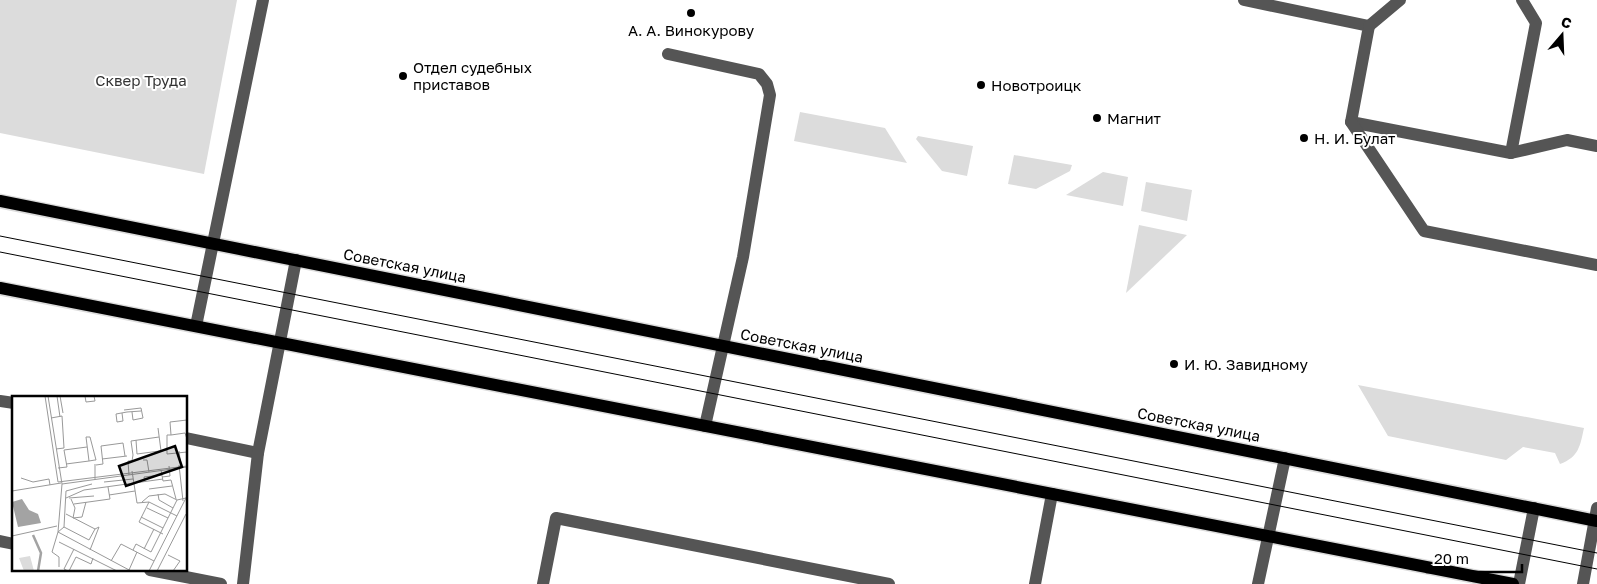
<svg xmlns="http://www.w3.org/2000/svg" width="1597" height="584" font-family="'Golos Text',sans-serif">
  <rect width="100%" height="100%" fill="#fff"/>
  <g fill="#dcdcdc">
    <path d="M 0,0 L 237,0 L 204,174 L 0,133 Z"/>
    <path d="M 800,112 L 885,128 L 907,163 L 794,141 Z"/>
    <path d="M 918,136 L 973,146 L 967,176 L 942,171 L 916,139 Z"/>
    <path d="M 1014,155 L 1072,165 L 1070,171 L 1036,189 L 1008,184 Z"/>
    <path d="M 1103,172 L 1128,177 L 1123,206 L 1066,195 Z"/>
    <path d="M 1146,182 L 1192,190 L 1187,221 L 1141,211 Z"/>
    <path d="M 1139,225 L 1187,235 L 1126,293 Z"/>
    <path d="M 1358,385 L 1584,428 C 1580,446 1579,457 1560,464 L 1555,453 L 1523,447 L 1506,460 L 1388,436 Z"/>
  </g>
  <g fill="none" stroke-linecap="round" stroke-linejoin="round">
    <defs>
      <g id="major">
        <path d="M 0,201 L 1597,521"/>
        <path d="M 0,288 L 1513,584"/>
      </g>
    </defs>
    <use href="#major" stroke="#dbdbdb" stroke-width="15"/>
    <g stroke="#555" stroke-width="12">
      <path d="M 1244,0 L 1369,26 L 1351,122 L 1511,153 L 1567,140 L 1597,146"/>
      <path d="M 1369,26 L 1400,0"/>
      <path d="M 668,54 L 759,74 L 767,84 L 770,95 L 743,257 L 705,426"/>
      <path d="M 1351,122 L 1424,231 L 1597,265"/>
      <path d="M 1511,153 L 1536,23 L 1522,0"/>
      <path d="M 196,326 L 263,0"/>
      <path d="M 0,401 L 14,403"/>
      <path d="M 186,438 L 258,453"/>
      <path d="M 0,541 L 14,544"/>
      <path d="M 150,570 L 221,584"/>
      <path d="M 243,584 L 258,453 L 296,260"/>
      <path d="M 543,584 L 556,518 L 889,584"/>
      <path d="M 1035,584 L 1052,494"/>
      <path d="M 1258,584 L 1285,458"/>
      <path d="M 1519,584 L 1534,508"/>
      <path d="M 1583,584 L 1597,508"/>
    </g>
    <use href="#major" stroke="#000" stroke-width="12"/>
    <g stroke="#000" stroke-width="1">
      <path d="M 0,236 L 1597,553"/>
      <path d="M 0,252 L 1597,569"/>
    </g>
  </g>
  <g fill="#000" stroke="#fff" stroke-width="2">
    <circle cx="691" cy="13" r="5"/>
    <circle cx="403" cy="76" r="5"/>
    <circle cx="981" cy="85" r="5"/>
    <circle cx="1097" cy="118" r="5"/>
    <circle cx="1304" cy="138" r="5"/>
    <circle cx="1174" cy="364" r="5"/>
  </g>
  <g text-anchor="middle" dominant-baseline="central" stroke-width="4" stroke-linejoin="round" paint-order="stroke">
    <g font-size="15" fill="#000" stroke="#fff" text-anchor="start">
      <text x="691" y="30" text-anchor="middle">А. А. Винокурову</text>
      <text x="413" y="67">Отдел судебных<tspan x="413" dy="17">приставов</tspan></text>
      <text x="991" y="85">Новотроицк</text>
      <text x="1107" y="118">Магнит</text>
      <text x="1314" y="138">Н. И. Булат</text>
      <text x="1184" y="364">И. Ю. Завидному</text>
    </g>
    <g font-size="15" fill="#333" stroke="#fff">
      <text x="141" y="80">Сквер Труда</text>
    </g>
    <g font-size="15" fill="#000" stroke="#fff">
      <text transform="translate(405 265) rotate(11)">Советская улица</text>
      <text transform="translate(802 345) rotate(11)">Советская улица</text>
      <text transform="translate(1199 424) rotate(11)">Советская улица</text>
    </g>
  </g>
  <g transform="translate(12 396)">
    <rect width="175" height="175" fill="#fff"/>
    <path d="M 18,160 L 22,175 L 12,175 L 7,162 Z" fill="#dcdcdc"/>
    <path d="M 10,103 L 17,114 L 26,118 L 29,127 L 6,131 L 0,106 Z" fill="#a3a3a3"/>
    <path fill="none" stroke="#a3a3a3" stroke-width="2.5" d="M 21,139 L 29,157 L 26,175"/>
    <path fill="none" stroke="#999" stroke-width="1" d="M 33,0 L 46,86 L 175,70M 36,0 L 50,88 L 175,71M 45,0 L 48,21M 48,0 L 51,17M 73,0 L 74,6 L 83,5 L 82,0M 112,14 L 129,12 L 131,22 L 121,24 L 120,16M 110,17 L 111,25 L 105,26 L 104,18 L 115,16 L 129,15M 39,22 L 50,20 L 52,52 L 44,53M 175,24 L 158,26 L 159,39 L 173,37 L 175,43M 146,32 L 149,55M 124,44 L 125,58 L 155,54 L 155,58 L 175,56M 155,54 L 155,39 L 159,39M 167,55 L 169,70M 90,63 L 115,60M 131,64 L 135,64 L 137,76M 54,68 L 77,65 L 83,64 L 84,64 L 78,41 L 74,41 L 77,65M 84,69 L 91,68 L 89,50 L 111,47 L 113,60M 167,69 L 171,105M 46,72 L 55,71 L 52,54 L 75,51M 149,74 L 151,85 L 159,84 L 164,103M 120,75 L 125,107 L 137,106 L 165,120M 117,79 L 116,65 L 120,65 L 121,59 L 119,45 L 147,41M 150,81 L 158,80 L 157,70M 9,82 L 21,86 L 37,83 L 38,89M 83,84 L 83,68M 92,86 L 121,83M 133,86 L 132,81 L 150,79M 137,93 L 160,90M 0,95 L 49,87M 146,98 L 147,104 L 161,112M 97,99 L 123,95M 54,102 L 72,94 L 151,83M 57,102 L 82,100M 59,103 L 63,112 L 61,122 L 70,121 L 74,106M 130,106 L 137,100 L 153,98 L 165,104 L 174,102M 137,106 L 127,126 L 151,138M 62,108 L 98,103 L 96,91M 135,112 L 156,122M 54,118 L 83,133 L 87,131 L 78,154M 129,121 L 151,132M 52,131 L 54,95 L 80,88M 46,136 L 119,175M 46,136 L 50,88M 0,140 L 45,130M 47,146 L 105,175M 132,153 L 142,133M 121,154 L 124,148 L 139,156 L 165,104M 156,159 L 168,165 L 161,175M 99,165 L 109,148 L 142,165M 47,171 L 47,161 L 40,156 L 46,136 L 52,131 L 77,144 L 83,133M 117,174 L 125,156M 56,175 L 52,173 L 62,153M 57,175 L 64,161 L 79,168 L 81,162M 137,175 L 175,100M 145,175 L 174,118"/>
    <path fill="#000" fill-opacity="0.15" stroke="#000" stroke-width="2.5" d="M 163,50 L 170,71 L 114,90 L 107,70 Z"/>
    <rect width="175" height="175" fill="none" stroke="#000" stroke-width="2.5"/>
  </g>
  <g transform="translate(1562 35) rotate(19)" stroke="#ffffff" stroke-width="4" paint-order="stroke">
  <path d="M0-4L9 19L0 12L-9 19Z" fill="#000000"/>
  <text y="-8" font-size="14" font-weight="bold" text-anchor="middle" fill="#000000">С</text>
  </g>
  <path d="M1427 564v8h95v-8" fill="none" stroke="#000000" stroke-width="2.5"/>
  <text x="1434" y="564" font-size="15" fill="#000000" stroke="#ffffff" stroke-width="4" paint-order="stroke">20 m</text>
</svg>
